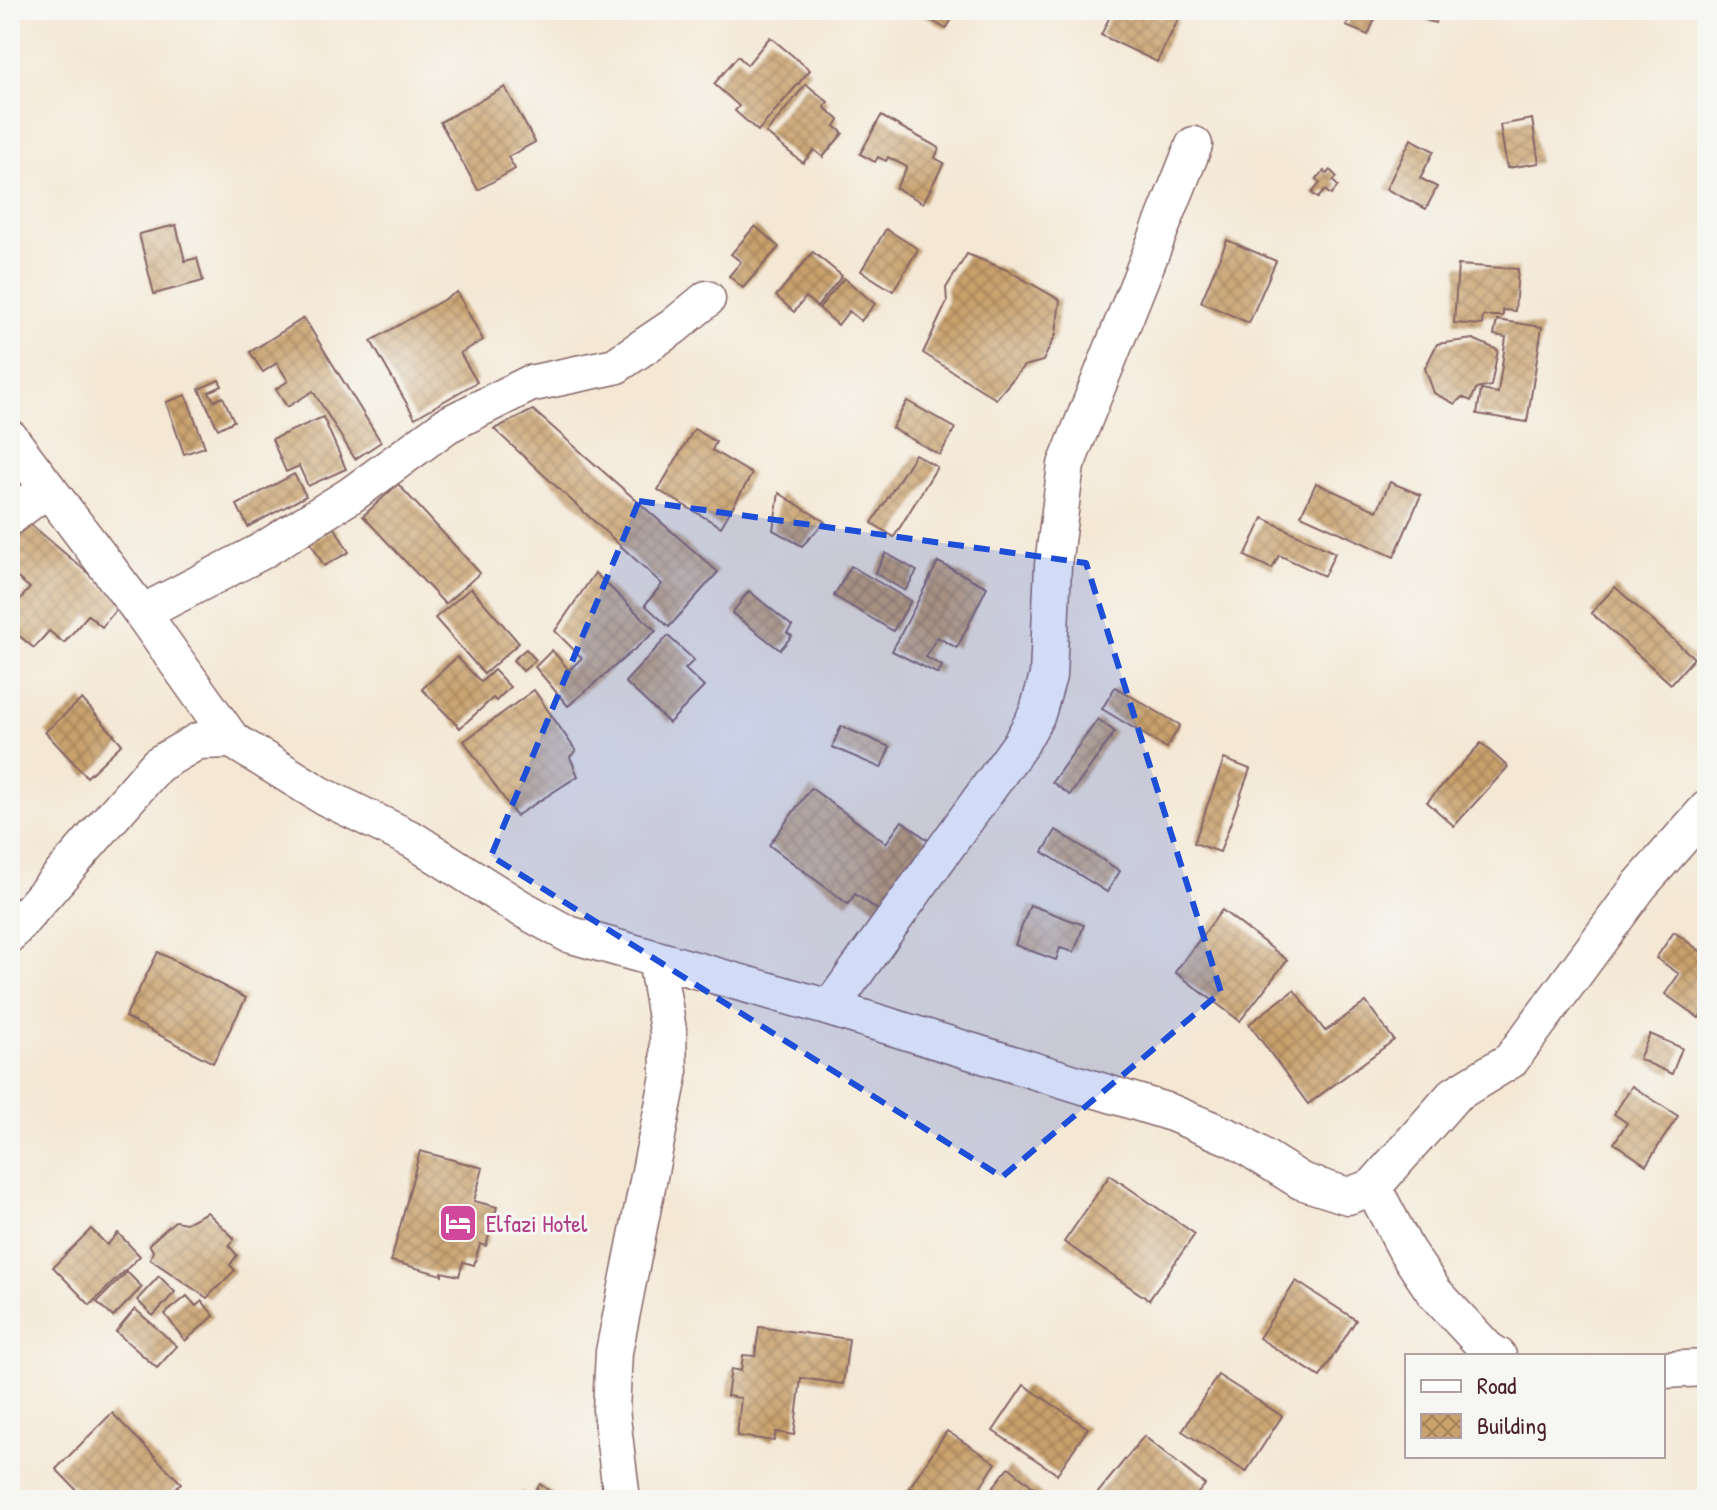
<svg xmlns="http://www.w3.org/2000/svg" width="1717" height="1510" font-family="'Patrick Hand',sans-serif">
  <defs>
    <pattern id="building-cross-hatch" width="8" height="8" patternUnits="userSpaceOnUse" patternTransform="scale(2)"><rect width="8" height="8" fill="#c9a16d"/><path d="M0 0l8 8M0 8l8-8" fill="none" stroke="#a5835a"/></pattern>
  </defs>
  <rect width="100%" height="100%" fill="#f6f6f2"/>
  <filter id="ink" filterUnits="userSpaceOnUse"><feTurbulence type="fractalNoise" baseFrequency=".0125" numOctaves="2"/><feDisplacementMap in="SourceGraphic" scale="16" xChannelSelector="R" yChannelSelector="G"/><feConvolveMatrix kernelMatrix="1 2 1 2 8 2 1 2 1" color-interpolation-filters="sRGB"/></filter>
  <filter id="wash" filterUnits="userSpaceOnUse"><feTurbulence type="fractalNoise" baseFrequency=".006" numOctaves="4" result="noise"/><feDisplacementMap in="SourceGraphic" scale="32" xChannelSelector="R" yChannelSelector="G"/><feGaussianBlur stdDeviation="1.8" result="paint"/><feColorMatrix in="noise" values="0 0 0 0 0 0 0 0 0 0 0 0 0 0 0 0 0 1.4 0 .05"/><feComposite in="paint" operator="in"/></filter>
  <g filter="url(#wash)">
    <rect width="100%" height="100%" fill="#f4e8d5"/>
    <g id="blocks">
      <g fill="url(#building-cross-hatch)">
        <path d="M 915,10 L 957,10 L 946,29 Z"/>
        <path d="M 1113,10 L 1183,10 L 1157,62 L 1101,35 Z"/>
        <path d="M 1353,10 L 1379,10 L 1368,35 L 1346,26 Z"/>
        <path d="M 1396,10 L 1439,10 L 1435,23 Z"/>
        <path d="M 770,37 L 810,70 L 758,131 L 735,111 L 739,106 L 714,84 L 738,56 L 747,65 Z"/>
        <path d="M 806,84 L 828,102 L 824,107 L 839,120 L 835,126 L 843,133 L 823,157 L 814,150 L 803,163 L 766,133 Z"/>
        <path d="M 505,87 L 535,142 L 508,157 L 515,169 L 478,190 L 440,122 Z"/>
        <path d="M 881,116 L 939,148 L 935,158 L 944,163 L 923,203 L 896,188 L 907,167 L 888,157 L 886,161 L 878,157 L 875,162 L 860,154 Z"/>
        <path d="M 1532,119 L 1539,163 L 1507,168 L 1500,125 Z"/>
        <path d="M 1411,139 L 1434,151 L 1420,178 L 1437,187 L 1426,209 L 1386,189 Z"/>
        <path d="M 1330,170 L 1337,177 L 1333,181 L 1338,186 L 1331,195 L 1325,190 L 1318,198 L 1312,193 L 1320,183 L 1316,179 L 1324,171 L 1327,174 Z"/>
        <path d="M 176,225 L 185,261 L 197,258 L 203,281 L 154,294 L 139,234 Z"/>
        <path d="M 755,226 L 779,247 L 743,288 L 729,276 L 741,262 L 731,254 Z"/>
        <path d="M 886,229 L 918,249 L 893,291 L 861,271 Z"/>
        <path d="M 1227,240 L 1276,261 L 1249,323 L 1201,302 Z"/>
        <path d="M 813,252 L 842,276 L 817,307 L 806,297 L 794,312 L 776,296 Z"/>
        <path d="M 967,254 L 1007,270 L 1060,300 L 1056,334 L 1043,361 L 1024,366 L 996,399 L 923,353 L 947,302 L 946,288 Z"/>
        <path d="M 1458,265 L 1518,269 L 1515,311 L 1503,310 L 1503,316 L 1483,316 L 1482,325 L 1454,323 Z"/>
        <path d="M 844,278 L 875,304 L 861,321 L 849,311 L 838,325 L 819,308 Z"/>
        <path d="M 457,292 L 483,340 L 460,353 L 477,382 L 415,418 L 371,341 Z"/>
        <path d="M 304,318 L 381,442 L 355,459 L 313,391 L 287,407 L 276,389 L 288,381 L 277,363 L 263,372 L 250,352 Z"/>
        <path d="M 1497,320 L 1542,327 L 1527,422 L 1477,414 L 1481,390 L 1498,393 L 1506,337 L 1494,335 Z"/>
        <path d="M 1473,339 L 1498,350 L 1491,386 L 1476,389 L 1471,401 L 1462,397 L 1455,404 L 1434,393 L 1425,368 L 1437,344 Z"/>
        <path d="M 219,380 L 222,386 L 209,392 L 214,401 L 223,397 L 234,421 L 218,429 L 199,389 Z"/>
        <path d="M 186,395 L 205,447 L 184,454 L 166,402 Z"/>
        <path d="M 907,401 L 955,428 L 940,455 L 892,428 Z"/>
        <path d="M 533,410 L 718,572 L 669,627 L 645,605 L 662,584 L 494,429 Z"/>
        <path d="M 323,417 L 346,469 L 308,486 L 299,466 L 286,472 L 272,439 Z"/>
        <path d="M 694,429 L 716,442 L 712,450 L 752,474 L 721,527 L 658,490 Z"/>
        <path d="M 915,454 L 937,467 L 894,537 L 872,523 Z"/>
        <path d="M 294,474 L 306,496 L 248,527 L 237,505 Z"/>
        <path d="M 1390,482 L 1421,495 L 1394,557 L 1301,515 L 1316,483 L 1377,511 Z"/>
        <path d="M 398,484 L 480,573 L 445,604 L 363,516 Z"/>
        <path d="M 779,493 L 825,522 L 802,546 L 773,530 Z"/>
        <path d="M 1263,518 L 1335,553 L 1324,576 L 1279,555 L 1272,569 L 1245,556 Z"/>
        <path d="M 28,522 L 122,602 L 102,627 L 88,615 L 64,643 L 49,631 L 34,648 L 10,628 L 10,611 L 30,588 L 10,572 L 10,543 Z"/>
        <path d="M 335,528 L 349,552 L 324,566 L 310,541 Z"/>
        <path d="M 886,553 L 917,571 L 905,591 L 875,573 Z"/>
        <path d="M 938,562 L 987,587 L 957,648 L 937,637 L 926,657 L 942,666 L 938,674 L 892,651 Z"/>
        <path d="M 851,566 L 911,601 L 893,631 L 834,596 Z"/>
        <path d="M 595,573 L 656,631 L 568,706 L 535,667 L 552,650 L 569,670 L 582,658 L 555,631 Z"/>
        <path d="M 1615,587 L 1694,658 L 1671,684 L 1591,613 Z"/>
        <path d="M 471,588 L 519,643 L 484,674 L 435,618 Z"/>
        <path d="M 749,591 L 792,626 L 787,633 L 792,636 L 780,650 L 732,613 Z"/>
        <path d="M 668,636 L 694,660 L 685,669 L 704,687 L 669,723 L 625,682 Z"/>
        <path d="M 526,649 L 536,660 L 523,671 L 513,660 Z"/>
        <path d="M 457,657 L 481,682 L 494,670 L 510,687 L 496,701 L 493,698 L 460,728 L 422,689 Z"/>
        <path d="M 1115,687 L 1180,725 L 1167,748 L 1102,709 Z"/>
        <path d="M 534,690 L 576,751 L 570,757 L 578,776 L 516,816 L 464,741 Z"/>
        <path d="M 82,699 L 122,744 L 87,777 L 45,732 Z"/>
        <path d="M 1098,719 L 1115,732 L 1070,795 L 1052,782 Z"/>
        <path d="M 841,726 L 890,747 L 881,768 L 832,747 Z"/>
        <path d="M 1481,743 L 1508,767 L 1454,826 L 1427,802 Z"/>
        <path d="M 1224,759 L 1250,769 L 1220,852 L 1194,843 Z"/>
        <path d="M 811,788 L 886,843 L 902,821 L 936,846 L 885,915 L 855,894 L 848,904 L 769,845 Z"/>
        <path d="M 1056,830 L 1120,871 L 1107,892 L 1043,852 Z"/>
        <path d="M 1030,905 L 1084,925 L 1074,952 L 1060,948 L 1056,960 L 1015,945 Z"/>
        <path d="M 1222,910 L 1287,960 L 1240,1021 L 1175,972 Z"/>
        <path d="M 1674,932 L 1707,956 L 1707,1006 L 1699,1018 L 1665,994 L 1679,974 L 1656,958 Z"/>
        <path d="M 158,952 L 246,998 L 213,1063 L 125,1017 Z"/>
        <path d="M 1294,990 L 1325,1031 L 1366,1002 L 1394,1040 L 1308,1104 L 1249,1024 Z"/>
        <path d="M 1650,1034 L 1682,1048 L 1672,1074 L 1639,1059 Z"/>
        <path d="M 1632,1086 L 1678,1116 L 1646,1165 L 1614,1143 L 1627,1123 L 1614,1114 Z"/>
        <path d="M 420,1151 L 483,1168 L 474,1201 L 497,1207 L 486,1246 L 480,1244 L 474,1265 L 463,1262 L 459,1276 L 442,1272 L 442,1275 L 391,1261 Z"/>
        <path d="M 1110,1175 L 1195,1234 L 1149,1300 L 1064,1242 Z"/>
        <path d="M 207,1212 L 234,1238 L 229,1246 L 237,1255 L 230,1265 L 235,1270 L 207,1298 L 150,1259 L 153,1251 L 149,1244 L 175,1221 L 186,1223 Z"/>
        <path d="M 91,1229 L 107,1245 L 118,1233 L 140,1256 L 90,1305 L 53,1267 Z"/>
        <path d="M 127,1272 L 142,1287 L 113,1317 L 97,1302 Z"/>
        <path d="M 159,1276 L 175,1292 L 153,1316 L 137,1300 Z"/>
        <path d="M 1296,1281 L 1356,1320 L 1320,1377 L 1259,1338 Z"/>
        <path d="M 187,1296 L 196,1306 L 202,1301 L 214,1316 L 185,1341 L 165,1314 Z"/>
        <path d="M 135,1309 L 177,1346 L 157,1368 L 116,1332 Z"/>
        <path d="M 759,1327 L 849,1339 L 843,1384 L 801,1378 L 794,1435 L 776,1432 L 774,1441 L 737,1436 L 741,1398 L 727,1396 L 731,1369 L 741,1371 L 743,1355 L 755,1356 Z"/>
        <path d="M 1218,1375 L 1282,1416 L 1246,1472 L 1182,1431 Z"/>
        <path d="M 1024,1385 L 1088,1428 L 1057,1474 L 993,1431 Z"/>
        <path d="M 112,1413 L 181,1483 L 164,1500 L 86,1500 L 56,1469 Z"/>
        <path d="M 947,1431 L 996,1463 L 972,1500 L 901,1500 Z"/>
        <path d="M 1144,1436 L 1205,1485 L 1192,1500 L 1092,1500 Z"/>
        <path d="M 1009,1467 L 1049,1500 L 983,1500 Z"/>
        <path d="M 540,1484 L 562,1500 L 518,1500 L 521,1491 L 530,1497 Z"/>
      </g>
    </g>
  </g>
  <g filter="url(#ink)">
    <use href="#blocks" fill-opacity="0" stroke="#866566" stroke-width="2"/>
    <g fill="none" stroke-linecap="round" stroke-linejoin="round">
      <defs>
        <g id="minor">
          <path d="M 10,438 L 142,613 L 232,740 L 321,795 L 413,840 L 517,906 L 568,934 L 830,1008 L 1172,1113 L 1236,1140 L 1301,1181 L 1348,1196 L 1373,1187 L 1454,1095 L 1511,1060 L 1640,885 L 1707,809"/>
          <path d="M 10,517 L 47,489"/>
          <path d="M 142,613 L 260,552 L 351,495 L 447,425 L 529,384 L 615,366 L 673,327 L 707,299"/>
          <path d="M 10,934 L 157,765 L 198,741 L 232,740"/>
          <path d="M 830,1008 L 1021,743 L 1037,714 L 1048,676 L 1053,565 L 1066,465 L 1194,145"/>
          <path d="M 1373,1187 L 1406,1250 L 1434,1292 L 1488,1350 L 1498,1356"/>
          <path d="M 1663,1370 L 1707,1368"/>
          <path d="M 622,1500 L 611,1410 L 614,1352 L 669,1076 L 668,1030 L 656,959"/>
        </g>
      </defs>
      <use href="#minor" stroke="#866566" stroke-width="39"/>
      <use href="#minor" stroke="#fff" stroke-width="36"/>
    </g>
  </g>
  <path fill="#1d4ed8" fill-opacity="0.2" stroke="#1d4ed8" stroke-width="6" stroke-dasharray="16 10" stroke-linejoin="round" d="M 639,501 L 1086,563 L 1221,992 L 1002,1177 L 491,856 Z"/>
  <defs>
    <symbol id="hotel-square" viewBox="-11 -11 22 22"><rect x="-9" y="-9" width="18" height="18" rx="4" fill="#d1479c" stroke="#f6f6f2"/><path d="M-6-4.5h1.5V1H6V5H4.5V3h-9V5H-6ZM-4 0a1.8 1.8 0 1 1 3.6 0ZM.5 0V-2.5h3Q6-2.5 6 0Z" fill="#fff"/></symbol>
  </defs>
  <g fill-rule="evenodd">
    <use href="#hotel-square" x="436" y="1201" width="44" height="44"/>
  </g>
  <g text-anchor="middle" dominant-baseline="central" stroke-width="6" stroke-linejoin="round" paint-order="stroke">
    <g font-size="24" fill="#b23c85" stroke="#f6f6f2" text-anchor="start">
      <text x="486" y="1223">Elfazi Hotel</text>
    </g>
  </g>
  <rect width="1717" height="1510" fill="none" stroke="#f6f6f2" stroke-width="40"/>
  <rect x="1405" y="1354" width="260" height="104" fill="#f6f6f2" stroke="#b1a0a2" stroke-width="2"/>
  <rect x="1421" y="1380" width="40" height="12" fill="#ffffff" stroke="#b1a0a2" stroke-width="2"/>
  <text x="1477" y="1394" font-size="24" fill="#4a1f2b">Road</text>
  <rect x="1421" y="1414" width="40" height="24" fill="url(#building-cross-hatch)" stroke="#b1a0a2" stroke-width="2"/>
  <text x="1477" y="1434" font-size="24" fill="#4a1f2b">Building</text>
</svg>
